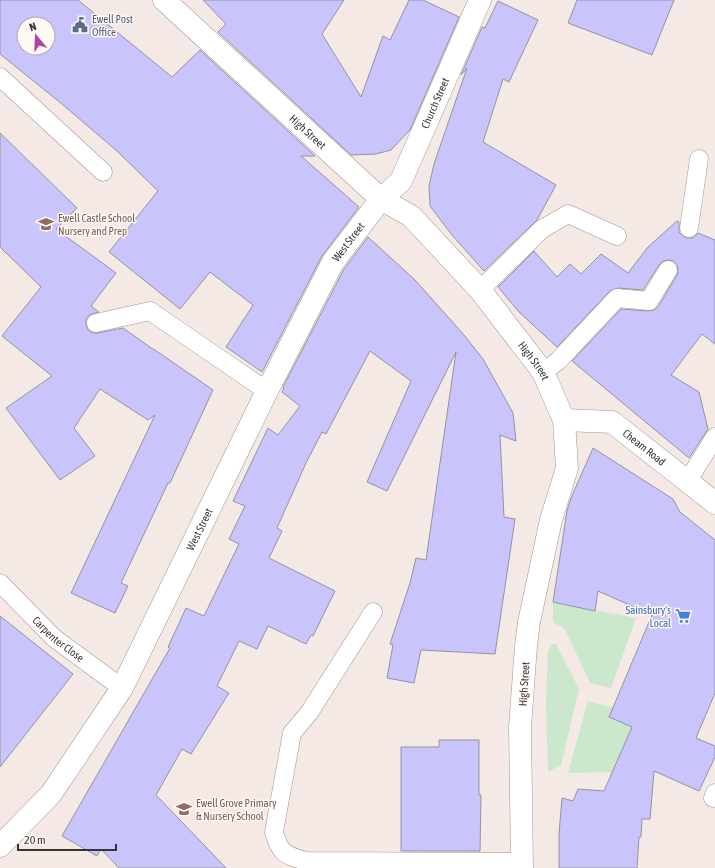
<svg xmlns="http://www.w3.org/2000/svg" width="715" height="868" font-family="'Asap Condensed',sans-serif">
  <rect width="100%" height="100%" fill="#f5e9e5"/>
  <g fill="#cbe7cc">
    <path d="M 553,602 L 636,618 L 611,688 L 590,683 L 565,629 L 553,622 Z"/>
    <path d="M 552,644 L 556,644 L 579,689 L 561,765 L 548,772 L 546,705 L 548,651 Z"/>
    <path d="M 588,701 L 613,708 L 609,717 L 632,727 L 612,772 L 568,773 Z"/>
  </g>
  <g fill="#c9c5fc" stroke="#93939d" fill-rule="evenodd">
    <path d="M 0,0 L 78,0 L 172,77 L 200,50 L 315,156 L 301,156 L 359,207 L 322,256 L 262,372 L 226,347 L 253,305 L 210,272 L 180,309 L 109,252 L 158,191 L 117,151 L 62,104 L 0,54 ZM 24,24 L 48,24 L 48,48 L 24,48 Z"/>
    <path d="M 203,0 L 344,0 L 322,34 L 361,97 L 383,36 L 390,40 L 409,0 L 423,0 L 459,17 L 410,130 L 391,150 L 376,154 L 351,155 L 218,32 L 226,24 Z"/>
    <path d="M 577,0 L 674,0 L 652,55 L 568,23 Z"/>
    <path d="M 498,1 L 538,20 L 509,82 L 503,79 L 483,142 L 556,185 L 537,220 L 484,271 L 452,235 L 430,206 L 429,186 L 434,164 L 467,68 L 461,75 L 482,27 L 485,28 Z"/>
    <path d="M 0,133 L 77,208 L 56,229 L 116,273 L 91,306 L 99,312 L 89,315 L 86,319 L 86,325 L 88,330 L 92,333 L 98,333 L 123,328 L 150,347 L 149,347 L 155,350 L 213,390 L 170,483 L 168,483 L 121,583 L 128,586 L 115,613 L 71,593 L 155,415 L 148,420 L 100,389 L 74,428 L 95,456 L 60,480 L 6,408 L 52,376 L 2,336 L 41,287 L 0,247 Z"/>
    <path d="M 677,221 L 679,222 L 679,232 L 683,236 L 687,238 L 693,238 L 698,233 L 715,240 L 715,344 L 702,334 L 671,375 L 699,392 L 708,429 L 689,458 L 572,361 L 621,309 L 648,311 L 654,310 L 658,307 L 677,275 L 678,270 L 677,265 L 674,261 L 669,260 L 663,261 L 659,265 L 643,290 L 618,288 L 610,291 L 557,347 L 519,312 L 498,287 L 534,251 L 557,277 L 570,264 L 581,274 L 601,254 L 628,273 L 648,247 Z"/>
    <path d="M 368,237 L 415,280 L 464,335 L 483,359 L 513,413 L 516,441 L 500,435 L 504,517 L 515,519 L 495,654 L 421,650 L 414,683 L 387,678 L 393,645 L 390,644 L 410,583 L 416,558 L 426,560 L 456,352 L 387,491 L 367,482 L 411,381 L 370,351 L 326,434 L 322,432 L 306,463 L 277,528 L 282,531 L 269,558 L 335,591 L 313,636 L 311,635 L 306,644 L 268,626 L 257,649 L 239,641 L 217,686 L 229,693 L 191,754 L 182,749 L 156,795 L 226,868 L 119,868 L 101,849 L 97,856 L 62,836 L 170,648 L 168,647 L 186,608 L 204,616 L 239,544 L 229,539 L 245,506 L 233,501 L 268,428 L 278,435 L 300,406 L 282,392 L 284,388 L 283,387 L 344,269 Z"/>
    <path d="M 593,448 L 673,499 L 680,512 L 715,540 L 715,693 L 696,738 L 715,746 L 715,757 L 699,791 L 654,771 L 650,819 L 642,819 L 641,837 L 639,837 L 637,868 L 559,868 L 559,834 L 562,798 L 573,801 L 578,789 L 604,791 L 632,727 L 609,717 L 652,615 L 598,591 L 595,611 L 553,602 L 567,511 L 571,498 Z"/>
    <path d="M 0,616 L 73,674 L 0,767 Z"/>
    <path d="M 439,740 L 479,740 L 479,795 L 481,795 L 480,851 L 401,851 L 401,747 L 439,747 Z"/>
  </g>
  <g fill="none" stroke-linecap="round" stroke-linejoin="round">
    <defs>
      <g id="lane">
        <path d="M 0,77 L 103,172"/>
        <path d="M 689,228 L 699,159"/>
        <path d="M 480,290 L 542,229 L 568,214 L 617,236"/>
        <path d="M 96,323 L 150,311 L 267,391"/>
        <path d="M 543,372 L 558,361 L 617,298 L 649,301 L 668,270"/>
        <path d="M 687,482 L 715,437"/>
        <path id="s1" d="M 0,583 L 54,638 L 122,688"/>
        <path d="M 373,612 L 309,713 L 292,733 L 274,832 C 280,854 285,855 306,861 L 522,862"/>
        <path d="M 713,798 L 715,793"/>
      </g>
      <g id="street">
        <path id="s2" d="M 0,846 L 51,794 L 122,688 L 267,391 L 333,262 L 381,199 L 401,181 L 480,0"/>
      </g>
      <g id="secondary">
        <path id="s3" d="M 164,0 L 381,199 L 411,216 L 480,290 L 543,372 L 564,420 L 567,468 L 551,520 L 529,622 L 526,646 L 520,727 L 522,868"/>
        <path id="s4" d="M 564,420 L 612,422 L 715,503"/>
      </g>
    </defs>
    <use href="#lane" stroke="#a19692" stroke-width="19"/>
    <use href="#street" stroke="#a19692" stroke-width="23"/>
    <use href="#secondary" stroke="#a19692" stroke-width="23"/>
    <use href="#lane" stroke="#fff" stroke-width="18"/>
    <use href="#street" stroke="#fff" stroke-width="22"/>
    <use href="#secondary" stroke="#fff" stroke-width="22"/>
  </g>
  <defs>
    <symbol id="civic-bare" viewBox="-9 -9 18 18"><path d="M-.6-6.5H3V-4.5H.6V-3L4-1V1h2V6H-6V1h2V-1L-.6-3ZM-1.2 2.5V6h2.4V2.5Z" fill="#5c6f8a" stroke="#fff8f5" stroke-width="2.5" paint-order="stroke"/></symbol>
    <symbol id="school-bare" viewBox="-9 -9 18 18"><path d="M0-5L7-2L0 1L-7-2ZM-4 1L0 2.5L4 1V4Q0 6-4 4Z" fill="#8d6e63" stroke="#fff8f5" stroke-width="2.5" paint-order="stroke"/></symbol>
    <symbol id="supermarket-bare" viewBox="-9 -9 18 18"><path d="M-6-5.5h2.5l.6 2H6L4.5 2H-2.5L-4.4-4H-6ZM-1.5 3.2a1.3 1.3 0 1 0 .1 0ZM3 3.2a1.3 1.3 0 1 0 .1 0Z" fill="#3f7fe0" stroke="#fff8f5" stroke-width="2.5" paint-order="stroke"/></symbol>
  </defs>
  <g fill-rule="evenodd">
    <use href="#civic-bare" x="69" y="14" width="22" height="22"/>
    <use href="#school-bare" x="35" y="213" width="22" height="22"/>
    <use href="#supermarket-bare" x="672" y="605" width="22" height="22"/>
    <use href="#school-bare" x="173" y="798" width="22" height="22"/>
  </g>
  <g text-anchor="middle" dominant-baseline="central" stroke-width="3" stroke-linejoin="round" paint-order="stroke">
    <g font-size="11" fill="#4e5e75" stroke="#fff8f5" text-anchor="start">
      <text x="92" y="19">Ewell Post<tspan x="92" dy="13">Office</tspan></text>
    </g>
    <g font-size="11" fill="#393533" stroke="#fff8f5">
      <text stroke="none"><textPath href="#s2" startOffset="867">Church Street</textPath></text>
      <text stroke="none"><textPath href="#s3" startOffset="195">High Street</textPath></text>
      <text stroke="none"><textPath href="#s2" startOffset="701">West Street</textPath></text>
      <text stroke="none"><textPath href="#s3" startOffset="519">High Street</textPath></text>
      <text stroke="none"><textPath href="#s4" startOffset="89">Cheam Road</textPath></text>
      <text stroke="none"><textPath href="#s2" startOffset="377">West Street</textPath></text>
      <text stroke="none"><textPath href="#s1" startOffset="81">Carpenter Close</textPath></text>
      <text transform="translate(524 684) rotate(-86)">High Street</text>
    </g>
    <g font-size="11" fill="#785e54" stroke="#fff8f5" text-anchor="start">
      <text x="58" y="218">Ewell Castle School<tspan x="58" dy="13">Nursery and Prep</tspan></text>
      <text x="196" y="803">Ewell Grove Primary<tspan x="196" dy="13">&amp; Nursery School</tspan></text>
    </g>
    <g font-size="11" fill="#366cbe" stroke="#fff8f5" text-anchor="end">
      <text x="671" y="610">Sainsbury's<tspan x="671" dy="13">Local</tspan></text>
    </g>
  </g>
  <g transform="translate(36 36) rotate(341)"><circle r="19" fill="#fff8f5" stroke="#b0aaa7"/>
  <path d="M0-3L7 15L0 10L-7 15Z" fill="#af44a4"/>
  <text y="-6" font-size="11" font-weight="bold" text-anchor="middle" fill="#393533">N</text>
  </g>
  <path d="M18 844v6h98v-6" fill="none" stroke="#393533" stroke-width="2"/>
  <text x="24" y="844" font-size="12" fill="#393533" stroke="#fff8f5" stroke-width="3" paint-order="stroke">20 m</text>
</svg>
